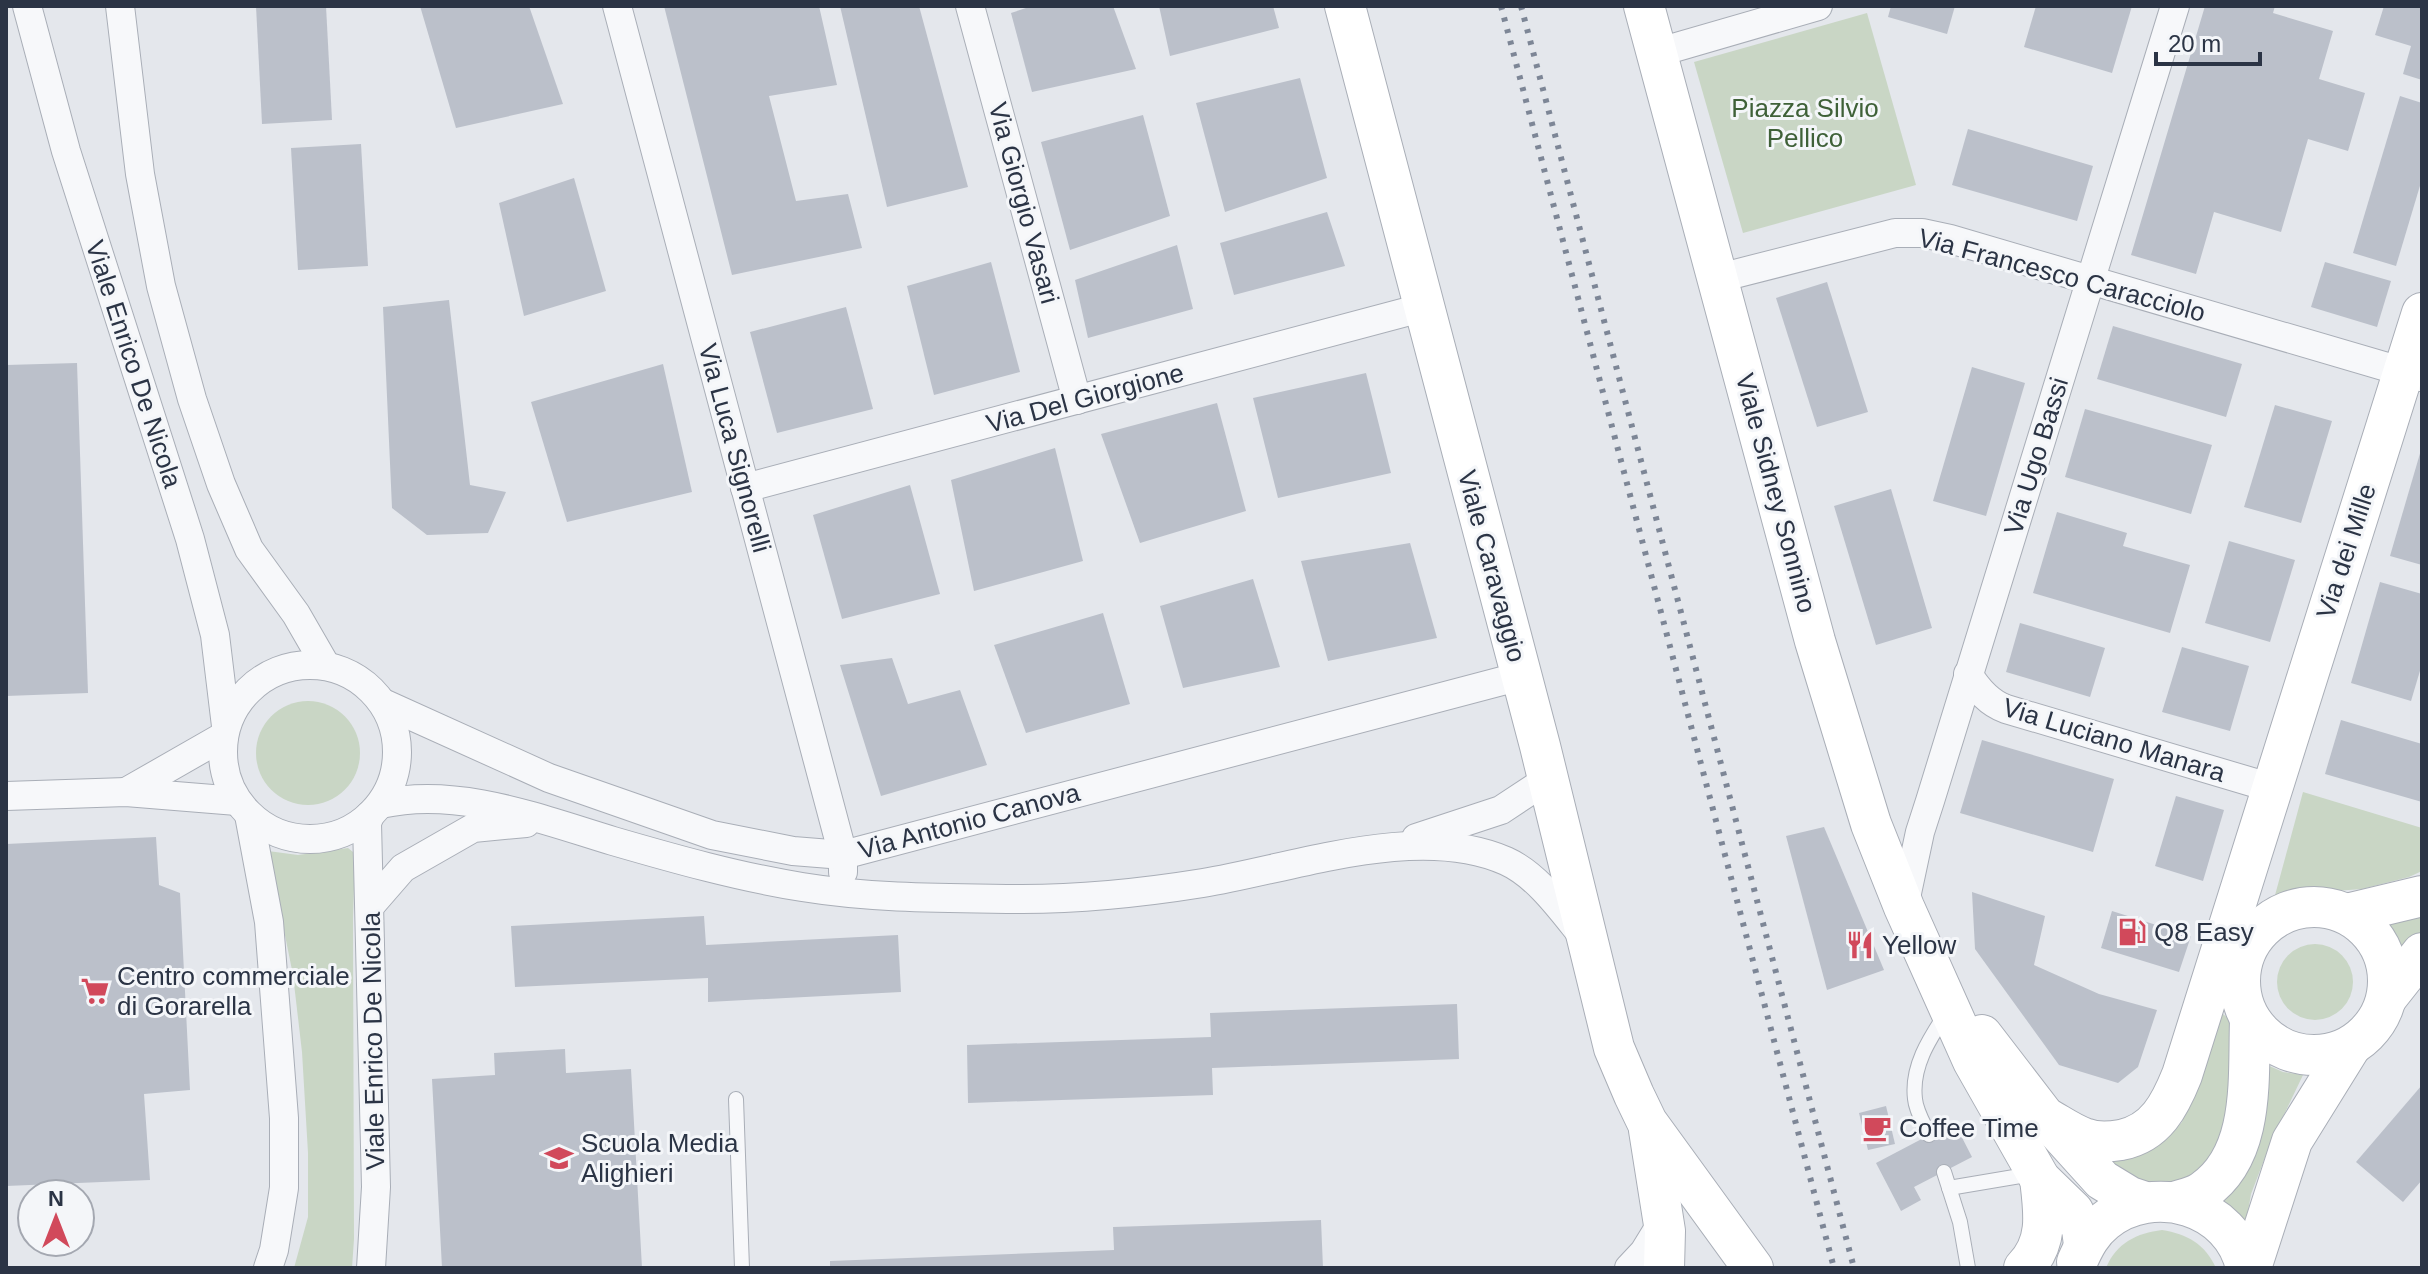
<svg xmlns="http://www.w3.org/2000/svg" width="2428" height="1274" font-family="Helvetica,sans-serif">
  <rect width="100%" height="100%" fill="#e4e7ec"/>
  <g fill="#c9d6c5">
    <path d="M 1867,13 L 1916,185 L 1743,233 L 1694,62 Z"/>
    <circle cx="308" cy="753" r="52"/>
    <path d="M 2303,792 L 2422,828 L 2422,871 L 2409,877 L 2362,889 L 2295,894 L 2276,901 L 2274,899 Z"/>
    <path d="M 348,848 L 353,852 L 355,858 L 353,918 L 354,1239 L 352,1268 L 294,1268 L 308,1217 L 308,1153 L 302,1052 L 293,975 L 268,851 L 298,855 Z"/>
    <path d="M 2422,907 L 2422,932 L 2400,957 L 2379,919 Z"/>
    <circle cx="2315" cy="982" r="38"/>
    <path d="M 2223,1014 L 2231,1021 L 2237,1067 L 2221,1142 L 2214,1157 L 2180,1185 L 2152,1187 L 2099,1161 L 2153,1148 L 2167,1139 L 2182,1122 L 2210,1024 L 2217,1015 Z"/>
    <path d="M 2265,1064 L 2283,1072 L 2303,1075 L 2271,1142 L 2251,1194 L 2245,1229 L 2215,1204 Z"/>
    <path d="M 2162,1230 C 2187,1234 2205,1244 2216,1268 L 2106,1268 C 2116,1243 2137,1233 2162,1230 Z"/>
  </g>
  <g fill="#bbc0ca">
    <path d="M 256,6 L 326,6 L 332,120 L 262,124 Z"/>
    <path d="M 420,6 L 529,6 L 563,104 L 456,128 Z"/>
    <path d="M 664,6 L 819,6 L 837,85 L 769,96 L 796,201 L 848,194 L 862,248 L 732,275 Z"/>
    <path d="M 840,6 L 919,6 L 968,187 L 887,207 Z"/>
    <path d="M 1032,6 L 1113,6 L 1136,69 L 1032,92 L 1011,13 Z"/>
    <path d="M 1159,6 L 1273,6 L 1279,28 L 1170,56 Z"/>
    <path d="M 1891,6 L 1955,6 L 1947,34 L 1888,17 Z"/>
    <path d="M 2036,6 L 2132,6 L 2112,73 L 2024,47 Z"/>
    <path d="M 2205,6 L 2275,6 L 2273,13 L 2333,31 L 2319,79 L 2365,93 L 2348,151 L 2308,139 L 2281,232 L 2214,212 L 2196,274 L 2131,255 Z"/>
    <path d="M 2384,6 L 2422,6 L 2422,80 L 2403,74 L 2411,46 L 2375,35 Z"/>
    <path d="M 1300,78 L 1327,178 L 1225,212 L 1196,103 Z"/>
    <path d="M 2400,96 L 2422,103 L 2422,179 L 2396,266 L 2353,253 Z"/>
    <path d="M 1143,115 L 1170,216 L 1070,250 L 1041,142 Z"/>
    <path d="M 1968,129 L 2093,166 L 2077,221 L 1952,185 Z"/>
    <path d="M 361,144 L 368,266 L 298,270 L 291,148 Z"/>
    <path d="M 574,178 L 606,291 L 524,316 L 499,203 Z"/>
    <path d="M 1327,212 L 1345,266 L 1234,295 L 1220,243 Z"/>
    <path d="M 1177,245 L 1193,309 L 1088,338 L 1075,280 Z"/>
    <path d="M 991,262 L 1020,372 L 934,395 L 907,286 Z"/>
    <path d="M 2325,262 L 2391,281 L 2377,327 L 2311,307 Z"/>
    <path d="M 1827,282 L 1868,412 L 1817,427 L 1776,298 Z"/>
    <path d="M 449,300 L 470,485 L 506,492 L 488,533 L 427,535 L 392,508 L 383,307 Z"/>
    <path d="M 846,307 L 873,409 L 777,433 L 750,332 Z"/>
    <path d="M 2113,326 L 2242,364 L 2226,417 L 2097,379 Z"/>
    <path d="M 77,363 L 88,693 L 6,696 L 6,365 Z"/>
    <path d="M 663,364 L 692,492 L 567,522 L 531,402 Z"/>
    <path d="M 1972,367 L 2025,383 L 1986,516 L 1933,501 Z"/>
    <path d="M 1366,373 L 1391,473 L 1278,498 L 1253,398 Z"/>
    <path d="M 1217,403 L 1246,511 L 1140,543 L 1101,434 Z"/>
    <path d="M 2275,405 L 2332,421 L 2301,523 L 2244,507 Z"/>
    <path d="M 2085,409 L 2212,445 L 2191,514 L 2065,477 Z"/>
    <path d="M 1055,448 L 1083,561 L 974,591 L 951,480 Z"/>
    <path d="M 2421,450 L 2422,451 L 2422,565 L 2390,556 Z"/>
    <path d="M 910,485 L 940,594 L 842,619 L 813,515 Z"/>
    <path d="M 1891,489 L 1932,628 L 1876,645 L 1834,506 Z"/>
    <path d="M 2057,512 L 2127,533 L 2123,546 L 2190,565 L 2170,633 L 2033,593 Z"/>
    <path d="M 2229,541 L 2295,560 L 2270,642 L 2205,623 Z"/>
    <path d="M 1410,543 L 1437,638 L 1328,661 L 1301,561 Z"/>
    <path d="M 1253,579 L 1280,667 L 1183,688 L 1160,606 Z"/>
    <path d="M 2380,582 L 2422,594 L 2422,664 L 2411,701 L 2351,683 Z"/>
    <path d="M 1103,613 L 1130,704 L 1026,733 L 994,645 Z"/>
    <path d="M 2020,623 L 2105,648 L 2090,697 L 2006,672 Z"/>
    <path d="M 2182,647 L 2249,666 L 2230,731 L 2162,712 Z"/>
    <path d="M 892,658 L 908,704 L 960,690 L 987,765 L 881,796 L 840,665 Z"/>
    <path d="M 2341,720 L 2422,744 L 2422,802 L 2325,774 Z"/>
    <path d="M 1982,740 L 2114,779 L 2093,852 L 1960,813 Z"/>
    <path d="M 2176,796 L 2224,810 L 2203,881 L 2155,866 Z"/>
    <path d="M 1824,827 L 1884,970 L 1827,990 L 1786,836 Z"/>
    <path d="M 156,837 L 159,885 L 180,893 L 190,1090 L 144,1094 L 150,1180 L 6,1186 L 6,844 Z"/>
    <path d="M 1972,892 L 2045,916 L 2034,965 L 2099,994 L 2157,1010 L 2138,1067 L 2118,1083 L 2059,1065 L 1975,949 Z"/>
    <path d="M 2112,911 L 2191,936 L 2179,972 L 2101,948 Z"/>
    <path d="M 704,916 L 706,945 L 898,935 L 901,992 L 708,1002 L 708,978 L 515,987 L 511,926 Z"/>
    <path d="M 1457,1004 L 1459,1059 L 1212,1068 L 1213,1095 L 968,1103 L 967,1045 L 1211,1037 L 1210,1013 Z"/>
    <path d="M 565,1049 L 566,1073 L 631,1069 L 642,1268 L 442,1268 L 432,1079 L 495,1075 L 494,1053 Z"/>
    <path d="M 2422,1085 L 2422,1180 L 2403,1202 L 2356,1162 Z"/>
    <path d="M 1886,1106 L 1895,1144 L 1868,1150 L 1859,1113 Z"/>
    <path d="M 1954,1122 L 1972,1157 L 1914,1187 L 1921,1200 L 1901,1211 L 1876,1163 Z"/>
    <path d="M 1321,1220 L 1323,1268 L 830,1268 L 830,1261 L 1114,1250 L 1113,1227 Z"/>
  </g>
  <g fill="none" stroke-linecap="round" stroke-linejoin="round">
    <defs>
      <g id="lane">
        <path d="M 736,1099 L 742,1268"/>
        <path d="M 1929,1135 C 1924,1124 1916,1111 1915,1099 C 1911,1066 1930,1038 1947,1012"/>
        <path d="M 1944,1172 L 1960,1222 L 1968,1268"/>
        <path d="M 1949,1188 L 2032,1174"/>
      </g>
      <g id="street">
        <path d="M 27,6 L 66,151 L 190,539 L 215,635 L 226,726"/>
        <path d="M 120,6 L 140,174 L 161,286 L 192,399 L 221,484 L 249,549 L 296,614 L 326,666"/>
        <path d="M 617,6 L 843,855 L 843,872"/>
        <path d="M 970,6 L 1077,400"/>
        <path d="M 1656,53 L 1818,6"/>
        <path d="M 1719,278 L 1895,233 L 1922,233 L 1950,239 L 2421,377"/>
        <path d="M 745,488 L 1425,307"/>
        <circle cx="310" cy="752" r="87"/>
        <path d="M 1968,674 C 1978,690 1989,703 2006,709 L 2272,788"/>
        <path d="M 383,703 L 549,778 L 712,835 L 793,851 L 843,855 L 1521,676"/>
        <path d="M 126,792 L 224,736"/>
        <path d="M 6,796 L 126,792 L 237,801"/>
        <path d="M 381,804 C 457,786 540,819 613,841 C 675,859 739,877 802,887 C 875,899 949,898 1022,899 C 1079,899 1147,892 1203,883 C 1294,868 1418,822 1506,861 C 1537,875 1561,909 1582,935"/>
        <path d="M 249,815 L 269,922 L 284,1118 L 284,1188 L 274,1250 L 268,1268"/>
        <path d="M 370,815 L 367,823 L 376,1187 L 371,1268"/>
        <path d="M 1416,838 L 1501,810 L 1548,779"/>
        <path d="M 370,906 L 403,868 L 473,828 L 526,823"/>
        <path d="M 1904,907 L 1920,832 L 1930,801 L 2175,6"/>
        <path d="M 1629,1268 L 1644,1252 L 1663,1221"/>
      </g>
      <g id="secondary">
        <path d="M 1345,6 L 1540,746 L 1614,1048 L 1634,1095 L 1647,1122 L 1753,1268"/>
        <path d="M 1644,6 L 1815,641 L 1871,824 L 1904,907 L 1973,1061 L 2040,1179 L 2073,1211 L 2082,1229 L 2084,1245"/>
        <circle cx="2314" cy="981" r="74"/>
        <path d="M 2347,914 L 2422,896"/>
        <path d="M 2388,996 L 2422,953"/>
        <path d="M 1982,1035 L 2045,1117 L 2102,1180 L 2130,1197 L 2145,1202"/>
        <path d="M 2045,1117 C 2058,1124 2070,1133 2084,1138 C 2096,1143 2109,1142 2121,1140 C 2156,1133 2170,1105 2182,1075 L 2422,313"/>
        <path d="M 1649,1130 L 1665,1231 L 1664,1268"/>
        <path d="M 2174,1202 C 2183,1199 2195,1197 2203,1191 C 2256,1155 2248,1077 2250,1020"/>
        <path d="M 2077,1262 C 2084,1246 2091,1232 2105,1221 C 2153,1182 2233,1205 2246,1268"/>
        <path d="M 2024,1268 C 2049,1243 2044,1212 2040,1179"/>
        <path d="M 2251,1268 L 2292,1141 L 2351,1046"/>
      </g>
    </defs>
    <use href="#lane" stroke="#a9aeb7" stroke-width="16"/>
    <use href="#street" stroke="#a9aeb7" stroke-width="30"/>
    <use href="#secondary" stroke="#a9aeb7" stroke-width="42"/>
    <use href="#lane" stroke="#f7f8fa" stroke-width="14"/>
    <use href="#street" stroke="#f7f8fa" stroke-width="28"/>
    <use href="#secondary" stroke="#fff" stroke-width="40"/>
    <g stroke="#7d8696" stroke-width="6" stroke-dasharray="4 8" stroke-linecap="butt">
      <path d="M 1501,6 L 1834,1268"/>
      <path d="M 1521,6 L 1854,1268"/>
    </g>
  </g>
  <defs>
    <symbol id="fuel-bare" viewBox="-9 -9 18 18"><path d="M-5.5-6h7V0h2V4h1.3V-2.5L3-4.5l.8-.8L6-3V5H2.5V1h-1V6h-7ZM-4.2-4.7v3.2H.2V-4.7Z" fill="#d1495b" stroke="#f4f6f9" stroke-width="2.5" paint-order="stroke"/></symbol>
    <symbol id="restaurant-bare" viewBox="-9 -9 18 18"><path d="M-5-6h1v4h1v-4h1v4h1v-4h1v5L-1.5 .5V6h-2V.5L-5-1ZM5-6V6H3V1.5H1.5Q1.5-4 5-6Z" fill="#d1495b" stroke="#f4f6f9" stroke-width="2.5" paint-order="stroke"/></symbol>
    <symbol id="supermarket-bare" viewBox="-9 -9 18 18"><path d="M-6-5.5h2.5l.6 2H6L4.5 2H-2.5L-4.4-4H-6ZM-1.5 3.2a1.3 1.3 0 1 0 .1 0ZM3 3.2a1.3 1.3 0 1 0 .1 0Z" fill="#d1495b" stroke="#f4f6f9" stroke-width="2.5" paint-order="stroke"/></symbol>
    <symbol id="cafe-bare" viewBox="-9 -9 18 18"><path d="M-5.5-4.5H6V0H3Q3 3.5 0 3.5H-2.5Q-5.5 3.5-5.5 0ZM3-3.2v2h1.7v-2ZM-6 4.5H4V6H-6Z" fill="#d1495b" stroke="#f4f6f9" stroke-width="2.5" paint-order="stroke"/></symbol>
    <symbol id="school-bare" viewBox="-9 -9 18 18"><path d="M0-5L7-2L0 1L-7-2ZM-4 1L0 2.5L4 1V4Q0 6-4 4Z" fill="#d1495b" stroke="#f4f6f9" stroke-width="2.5" paint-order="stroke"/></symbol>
  </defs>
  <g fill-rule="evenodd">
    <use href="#fuel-bare" x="2112" y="912" width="40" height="40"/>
    <use href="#restaurant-bare" x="1840" y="925" width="40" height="40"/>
    <use href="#supermarket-bare" x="75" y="971" width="40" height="40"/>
    <use href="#cafe-bare" x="1857" y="1108" width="40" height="40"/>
    <use href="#school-bare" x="539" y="1138" width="40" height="40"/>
  </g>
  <g text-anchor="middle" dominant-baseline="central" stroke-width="6" stroke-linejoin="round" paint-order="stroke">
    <g font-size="26" fill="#3f6138" stroke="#f4f6f9">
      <text x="1805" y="108">Piazza Silvio<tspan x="1805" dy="30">Pellico</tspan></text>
    </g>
    <g font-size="26" fill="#2b3445" stroke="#f4f6f9">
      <text transform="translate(1024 203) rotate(75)">Via Giorgio Vasari</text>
      <text transform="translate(2062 275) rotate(15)">Via Francesco Caracciolo</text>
      <text transform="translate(134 364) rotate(72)">Viale Enrico De Nicola</text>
      <text transform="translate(1085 398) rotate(-15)">Via Del Giorgione</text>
      <text transform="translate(735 448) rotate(75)">Via Luca Signorelli</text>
      <text transform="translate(2036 456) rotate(-73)">Via Ugo Bassi</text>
      <text transform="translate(1776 493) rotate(75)">Viale Sidney Sonnino</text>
      <text transform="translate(2346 551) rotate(-72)">Via dei Mille</text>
      <text transform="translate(1492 566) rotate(75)">Viale Caravaggio</text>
      <text transform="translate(2114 740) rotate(17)">Via Luciano Manara</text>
      <text transform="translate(969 821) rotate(-15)">Via Antonio Canova</text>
      <text transform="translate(373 1041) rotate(-91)">Viale Enrico De Nicola</text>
    </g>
    <g font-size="26" fill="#2b3445" stroke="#f4f6f9" text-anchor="start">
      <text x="2154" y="932">Q8 Easy</text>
      <text x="1882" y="945">Yellow</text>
      <text x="117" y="976">Centro commerciale<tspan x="117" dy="30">di Gorarella</tspan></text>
      <text x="1899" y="1128">Coffee Time</text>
      <text x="581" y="1143">Scuola Media<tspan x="581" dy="30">Alighieri</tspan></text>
    </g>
  </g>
  <rect width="2428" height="1274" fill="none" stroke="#2b3445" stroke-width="16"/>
  <g transform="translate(56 1218)"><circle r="38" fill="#f4f6f9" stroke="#a4a8b1" stroke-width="2"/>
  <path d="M0-6L14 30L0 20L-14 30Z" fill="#d1495b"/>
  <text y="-12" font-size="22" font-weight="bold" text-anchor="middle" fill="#2b3445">N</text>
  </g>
  <path d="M2156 52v12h104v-12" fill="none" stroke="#2b3445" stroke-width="4"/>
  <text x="2168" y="52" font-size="24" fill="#2b3445" stroke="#f4f6f9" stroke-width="6" paint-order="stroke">20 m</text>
</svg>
